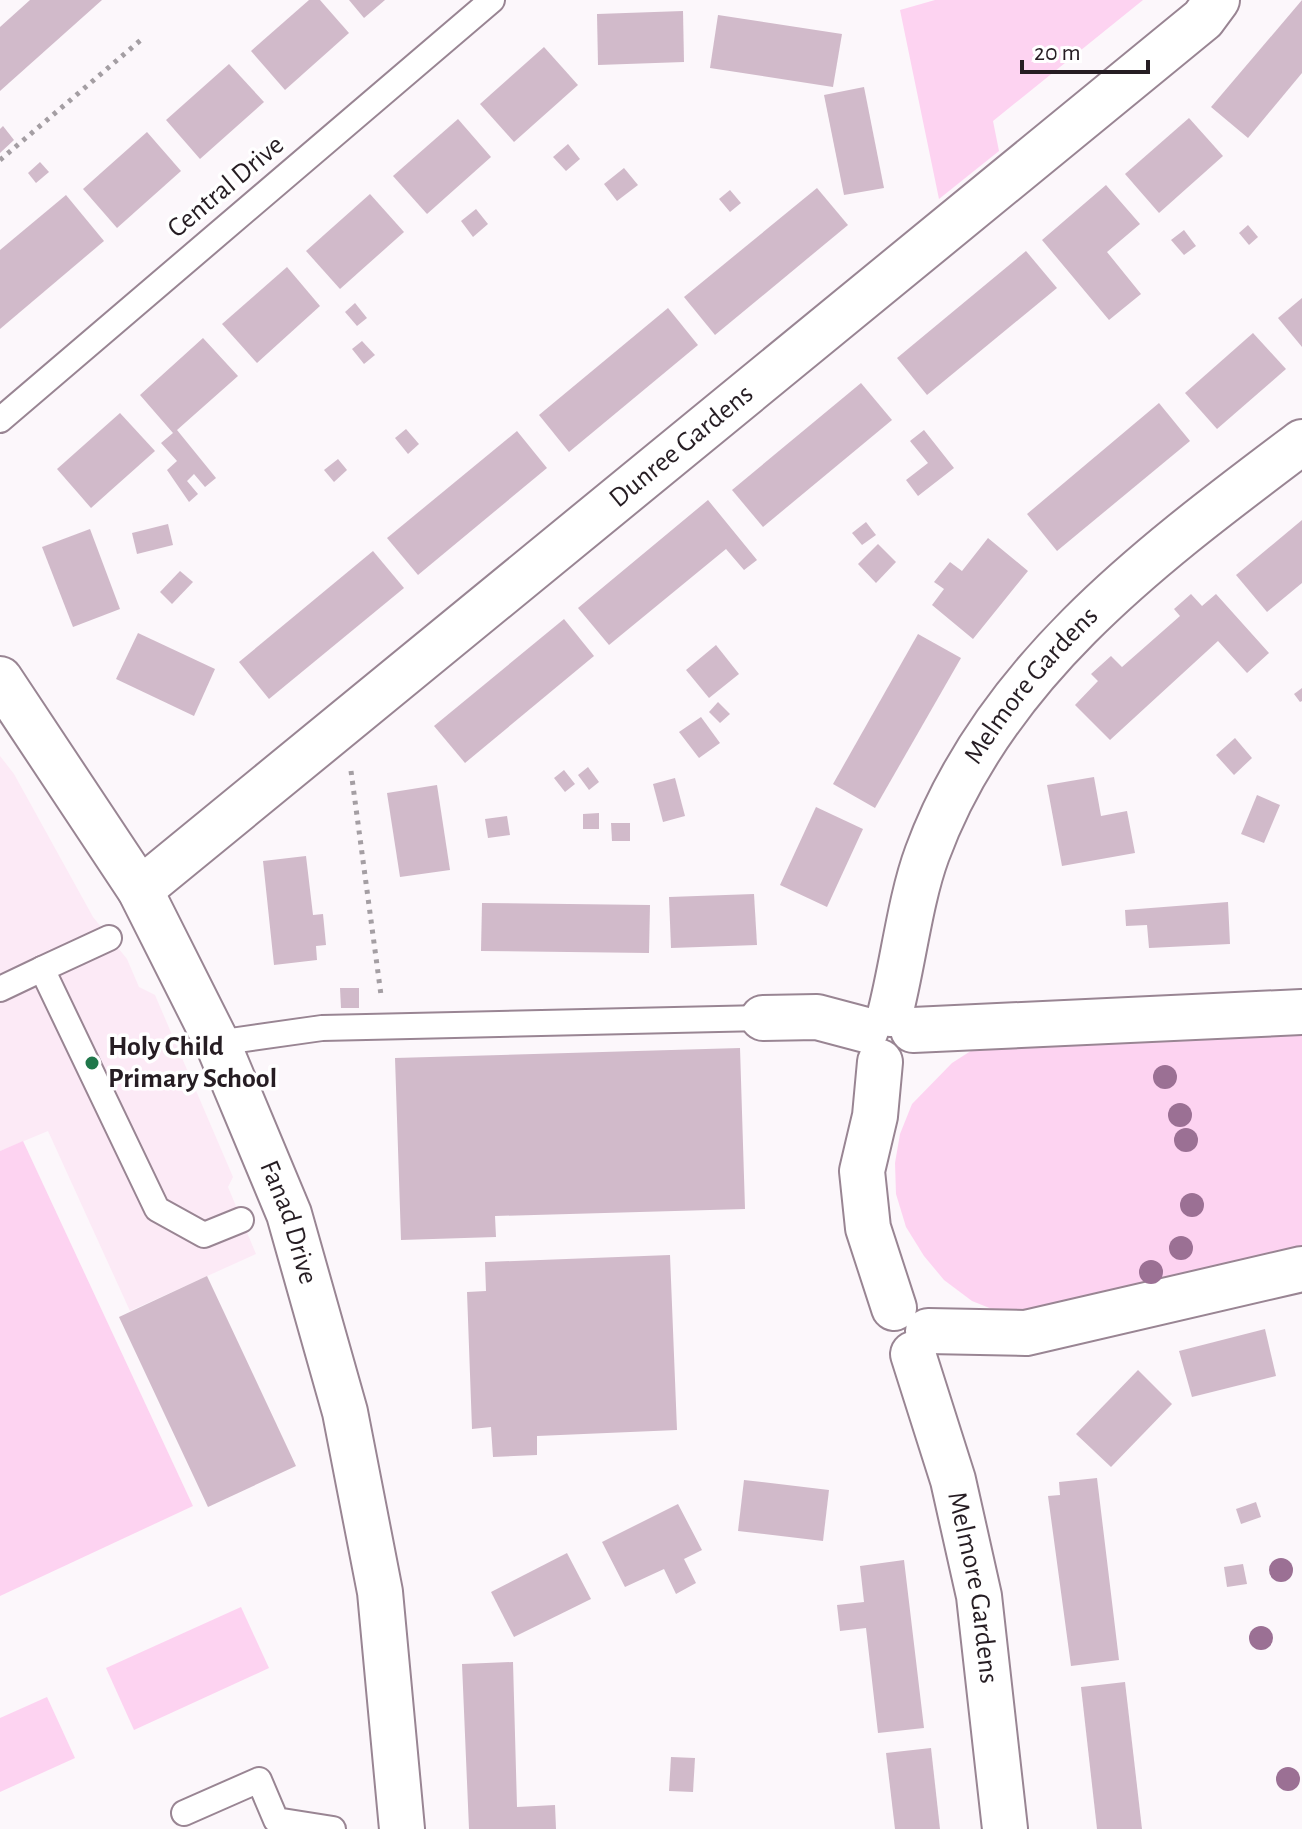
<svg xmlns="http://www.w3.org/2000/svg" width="1302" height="1829" font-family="'Alegreya Sans',sans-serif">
  <rect width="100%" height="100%" fill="#fcf7fb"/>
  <path fill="#fceaf6" d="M 0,756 L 14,774 L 93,917 L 127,959 L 139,987 L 155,995 L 233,1177 L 228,1187 L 256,1254 L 130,1311 L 48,1131 L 0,1151 Z"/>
  <g fill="#fdd3f1">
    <path d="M 935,0 L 1143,0 L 993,121 L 999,151 L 939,199 L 900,10 Z"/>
    <path d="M 1302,1026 L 1302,1259 L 1067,1315 L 1002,1313 L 972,1301 L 944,1280 L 924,1256 L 906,1227 L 896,1194 L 895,1163 L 900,1134 L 912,1104 L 952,1063 L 977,1047 Z"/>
    <path d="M 23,1141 L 193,1506 L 0,1596 L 0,1151 Z"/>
    <path d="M 241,1607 L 269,1668 L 134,1730 L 106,1668 Z"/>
    <path d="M 47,1697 L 75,1758 L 0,1792 L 0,1718 Z"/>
  </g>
  <g fill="#d1baca">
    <path d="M 30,0 L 102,0 L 0,91 L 0,27 Z"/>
    <path d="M 309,0 L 320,0 L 349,33 L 285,90 L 251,51 Z"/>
    <path d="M 349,0 L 385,0 L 364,18 Z"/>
    <path d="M 1302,0 L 1302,73 L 1248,138 L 1211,107 Z"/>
    <path d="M 683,11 L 684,62 L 598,65 L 597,14 Z"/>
    <path d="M 718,15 L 842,34 L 833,87 L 710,68 Z"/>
    <path d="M 544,47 L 578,85 L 514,142 L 480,104 Z"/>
    <path d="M 229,64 L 264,102 L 200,159 L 166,120 Z"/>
    <path d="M 864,87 L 884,188 L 844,195 L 824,95 Z"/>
    <path d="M 1189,118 L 1223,156 L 1159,213 L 1125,174 Z"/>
    <path d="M 458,119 L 491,157 L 427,214 L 393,176 Z"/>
    <path d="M 3,126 L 14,140 L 0,153 L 0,129 Z"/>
    <path d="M 147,132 L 181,171 L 117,228 L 83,189 Z"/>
    <path d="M 568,144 L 580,159 L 566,171 L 553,157 Z"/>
    <path d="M 40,162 L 49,172 L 36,183 L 28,173 Z"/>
    <path d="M 624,168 L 638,185 L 617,201 L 604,184 Z"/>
    <path d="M 1106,185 L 1140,224 L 1107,252 L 1141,294 L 1109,320 L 1042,240 Z"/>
    <path d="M 817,188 L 848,225 L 715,335 L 684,297 Z"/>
    <path d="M 730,190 L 741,203 L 730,212 L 719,199 Z"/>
    <path d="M 370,194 L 404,232 L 340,289 L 306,251 Z"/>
    <path d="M 66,195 L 104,241 L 0,329 L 0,250 Z"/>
    <path d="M 476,209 L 488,224 L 473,237 L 461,221 Z"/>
    <path d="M 1248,225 L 1258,237 L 1249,245 L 1239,233 Z"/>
    <path d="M 1184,230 L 1196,246 L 1184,255 L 1171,240 Z"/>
    <path d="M 1026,251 L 1057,288 L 927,395 L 897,358 Z"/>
    <path d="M 287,267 L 320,306 L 257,363 L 222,324 Z"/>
    <path d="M 1302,298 L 1302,347 L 1278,318 Z"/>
    <path d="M 355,303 L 367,318 L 357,326 L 345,312 Z"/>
    <path d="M 668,308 L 698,345 L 569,452 L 539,415 Z"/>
    <path d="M 1253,333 L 1286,369 L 1217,429 L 1185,393 Z"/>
    <path d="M 203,338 L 238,376 L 177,430 L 216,478 L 205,487 L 194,474 L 187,481 L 198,494 L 189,502 L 167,470 L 177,461 L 161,443 L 173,433 L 140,395 Z"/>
    <path d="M 362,341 L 375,355 L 364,364 L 352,349 Z"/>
    <path d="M 861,383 L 892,420 L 763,527 L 732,490 Z"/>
    <path d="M 1159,403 L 1190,441 L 1057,551 L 1027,514 Z"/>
    <path d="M 120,413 L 155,451 L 91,508 L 57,469 Z"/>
    <path d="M 406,429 L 419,444 L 408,454 L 395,438 Z"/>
    <path d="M 924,430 L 954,468 L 918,496 L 906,480 L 928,463 L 910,441 Z"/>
    <path d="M 517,431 L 547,468 L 418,575 L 387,538 Z"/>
    <path d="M 338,459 L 347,470 L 334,482 L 324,470 Z"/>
    <path d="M 708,500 L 757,560 L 744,570 L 726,549 L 609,645 L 578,608 Z"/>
    <path d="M 1302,520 L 1302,583 L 1267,612 L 1236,575 Z"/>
    <path d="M 866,522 L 876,535 L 862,545 L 852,533 Z"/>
    <path d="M 168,524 L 173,545 L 137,554 L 132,533 Z"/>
    <path d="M 90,529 L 120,609 L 73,627 L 42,547 Z"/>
    <path d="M 988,538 L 1028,571 L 973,639 L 932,605 L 944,589 L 934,582 L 950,562 L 962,571 Z"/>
    <path d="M 878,544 L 896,562 L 876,583 L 858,564 Z"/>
    <path d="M 373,551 L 404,588 L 269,699 L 239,662 Z"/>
    <path d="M 180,571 L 193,582 L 172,604 L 160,592 Z"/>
    <path d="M 1191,594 L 1202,606 L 1216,594 L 1269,653 L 1247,673 L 1218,641 L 1110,740 L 1075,705 L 1098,681 L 1091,674 L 1111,656 L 1122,667 L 1180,616 L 1174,609 Z"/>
    <path d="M 564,619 L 594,656 L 465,763 L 434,726 Z"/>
    <path d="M 138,633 L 215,669 L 194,716 L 116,679 Z"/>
    <path d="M 918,634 L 961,658 L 875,808 L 833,784 Z"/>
    <path d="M 716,645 L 739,674 L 709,698 L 686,670 Z"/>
    <path d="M 1302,688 L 1302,701 L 1300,702 L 1294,694 Z"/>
    <path d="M 718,702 L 730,714 L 720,723 L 709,712 Z"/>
    <path d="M 701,717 L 720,743 L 699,758 L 679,732 Z"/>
    <path d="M 1235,738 L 1252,758 L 1234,775 L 1216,755 Z"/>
    <path d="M 588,767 L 599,782 L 589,790 L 578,775 Z"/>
    <path d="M 564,770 L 575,784 L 565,792 L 554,778 Z"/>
    <path d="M 1094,777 L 1101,816 L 1127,811 L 1135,853 L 1062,866 L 1047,785 Z"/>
    <path d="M 675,778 L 685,816 L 663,822 L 653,784 Z"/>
    <path d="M 437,785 L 450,870 L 400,877 L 387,793 Z"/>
    <path d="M 1257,795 L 1280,805 L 1264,843 L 1241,834 Z"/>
    <path d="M 816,807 L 863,829 L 827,907 L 780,885 Z"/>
    <path d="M 599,813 L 599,829 L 583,829 L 583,814 Z"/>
    <path d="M 507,816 L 510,835 L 488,838 L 485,819 Z"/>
    <path d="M 611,823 L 630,823 L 630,841 L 612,841 Z"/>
    <path d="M 306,856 L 313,915 L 323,914 L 326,945 L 316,946 L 317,960 L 274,965 L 263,861 Z"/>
    <path d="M 754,894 L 757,945 L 671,948 L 669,897 Z"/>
    <path d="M 1228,902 L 1230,944 L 1149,948 L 1147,925 L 1126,926 L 1125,910 Z"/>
    <path d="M 482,903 L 650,905 L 649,953 L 481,951 Z"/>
    <path d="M 340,988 L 359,988 L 359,1008 L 341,1008 Z"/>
    <path d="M 740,1048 L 745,1209 L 495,1216 L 496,1237 L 401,1240 L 395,1058 Z"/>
    <path d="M 670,1255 L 677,1430 L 537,1436 L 537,1455 L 493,1457 L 491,1427 L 472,1429 L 467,1292 L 486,1291 L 485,1262 Z"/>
    <path d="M 207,1276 L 296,1466 L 208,1507 L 119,1317 Z"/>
    <path d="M 1265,1329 L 1276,1376 L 1192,1397 L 1179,1351 Z"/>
    <path d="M 1138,1370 L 1172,1404 L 1111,1467 L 1076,1434 Z"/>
    <path d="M 1097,1478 L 1119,1660 L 1071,1666 L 1048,1496 L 1060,1495 L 1059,1482 Z"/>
    <path d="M 744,1480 L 829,1490 L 823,1541 L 738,1531 Z"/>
    <path d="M 1256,1502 L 1261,1517 L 1241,1524 L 1236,1509 Z"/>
    <path d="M 678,1504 L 702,1550 L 684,1559 L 696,1583 L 676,1594 L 664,1569 L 625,1587 L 602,1542 Z"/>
    <path d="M 567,1553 L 591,1599 L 514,1637 L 491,1592 Z"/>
    <path d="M 904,1560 L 924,1728 L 878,1733 L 866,1628 L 840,1631 L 837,1605 L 864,1602 L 860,1566 Z"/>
    <path d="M 1243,1564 L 1247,1584 L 1227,1587 L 1224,1567 Z"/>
    <path d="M 513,1662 L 517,1807 L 555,1805 L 556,1829 L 469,1829 L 462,1664 Z"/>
    <path d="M 1125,1682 L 1142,1829 L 1097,1829 L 1081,1687 Z"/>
    <path d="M 931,1748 L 940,1829 L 895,1829 L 886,1753 Z"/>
    <path d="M 671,1757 L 695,1758 L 693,1792 L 669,1791 Z"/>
  </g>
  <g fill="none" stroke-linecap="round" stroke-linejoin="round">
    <defs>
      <g id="lane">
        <path d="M 0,420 L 492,0"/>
        <path d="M 109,938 L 42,969 L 157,1209 L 204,1235 L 241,1220"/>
        <path d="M 0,989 L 42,969"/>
        <path d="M 217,1043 L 322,1028 L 763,1018"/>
        <path d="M 184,1813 L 259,1780 L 276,1820 L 333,1829"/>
      </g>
      <g id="street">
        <path id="s1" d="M 0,679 L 140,890 L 220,1049 L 289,1214 L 345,1412 L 380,1592 L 402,1829"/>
        <path id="s2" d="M 140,890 L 1203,19 L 1217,0"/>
        <path id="s3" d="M 890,1014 C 903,964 910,900 927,854 C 994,671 1152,555 1302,442"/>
        <path d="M 763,1018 L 817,1017 L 866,1030"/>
        <path d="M 913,1030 L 1302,1012"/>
        <path d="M 880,1062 L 875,1116 L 862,1171 L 868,1228 L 894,1308"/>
        <path d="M 928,1331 L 1026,1333 L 1302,1269"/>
        <path id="s4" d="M 913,1354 L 953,1480 L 979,1596 L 1005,1829"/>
      </g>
    </defs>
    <use href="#lane" stroke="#998593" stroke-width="28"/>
    <use href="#street" stroke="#998593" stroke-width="48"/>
    <g stroke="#a49ea3" stroke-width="5" stroke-dasharray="4 6" stroke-linecap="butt">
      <path d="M 0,160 L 142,39"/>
      <path d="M 351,771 L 381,995"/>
    </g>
    <use href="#lane" stroke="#fff" stroke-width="24"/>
    <use href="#street" stroke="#fff" stroke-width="44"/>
  </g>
  <g fill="#9b7094">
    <circle cx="1165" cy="1077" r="12"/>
    <circle cx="1180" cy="1115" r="12"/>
    <circle cx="1186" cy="1140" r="12"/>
    <circle cx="1192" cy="1205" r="12"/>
    <circle cx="1181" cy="1248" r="12"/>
    <circle cx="1151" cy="1272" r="12"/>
    <circle cx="1281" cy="1570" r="12"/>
    <circle cx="1261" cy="1638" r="12"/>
    <circle cx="1288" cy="1779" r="12"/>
  </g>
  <circle fill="#20774b" stroke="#fff" stroke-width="3" cx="92" cy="1063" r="8"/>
  <g text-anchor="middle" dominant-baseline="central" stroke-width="7" stroke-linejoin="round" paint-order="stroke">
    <g font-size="28" fill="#261d23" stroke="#fff">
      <text transform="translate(226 187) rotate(-40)">Central Drive</text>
      <text stroke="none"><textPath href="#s2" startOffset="700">Dunree Gardens</textPath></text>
      <text stroke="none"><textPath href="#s3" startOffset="364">Melmore Gardens</textPath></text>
      <text stroke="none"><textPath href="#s1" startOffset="618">Fanad Drive</textPath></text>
      <text stroke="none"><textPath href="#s4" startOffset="242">Melmore Gardens</textPath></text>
    </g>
    <g font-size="28" font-weight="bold" fill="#261d23" stroke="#fff" text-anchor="start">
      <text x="108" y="1047">Holy Child<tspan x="108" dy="32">Primary School</tspan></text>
    </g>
  </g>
  <path d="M1022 60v12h126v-12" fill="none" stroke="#261d23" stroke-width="4"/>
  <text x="1034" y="60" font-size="24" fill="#261d23" stroke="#ffffff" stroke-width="6" paint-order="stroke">20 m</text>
</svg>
